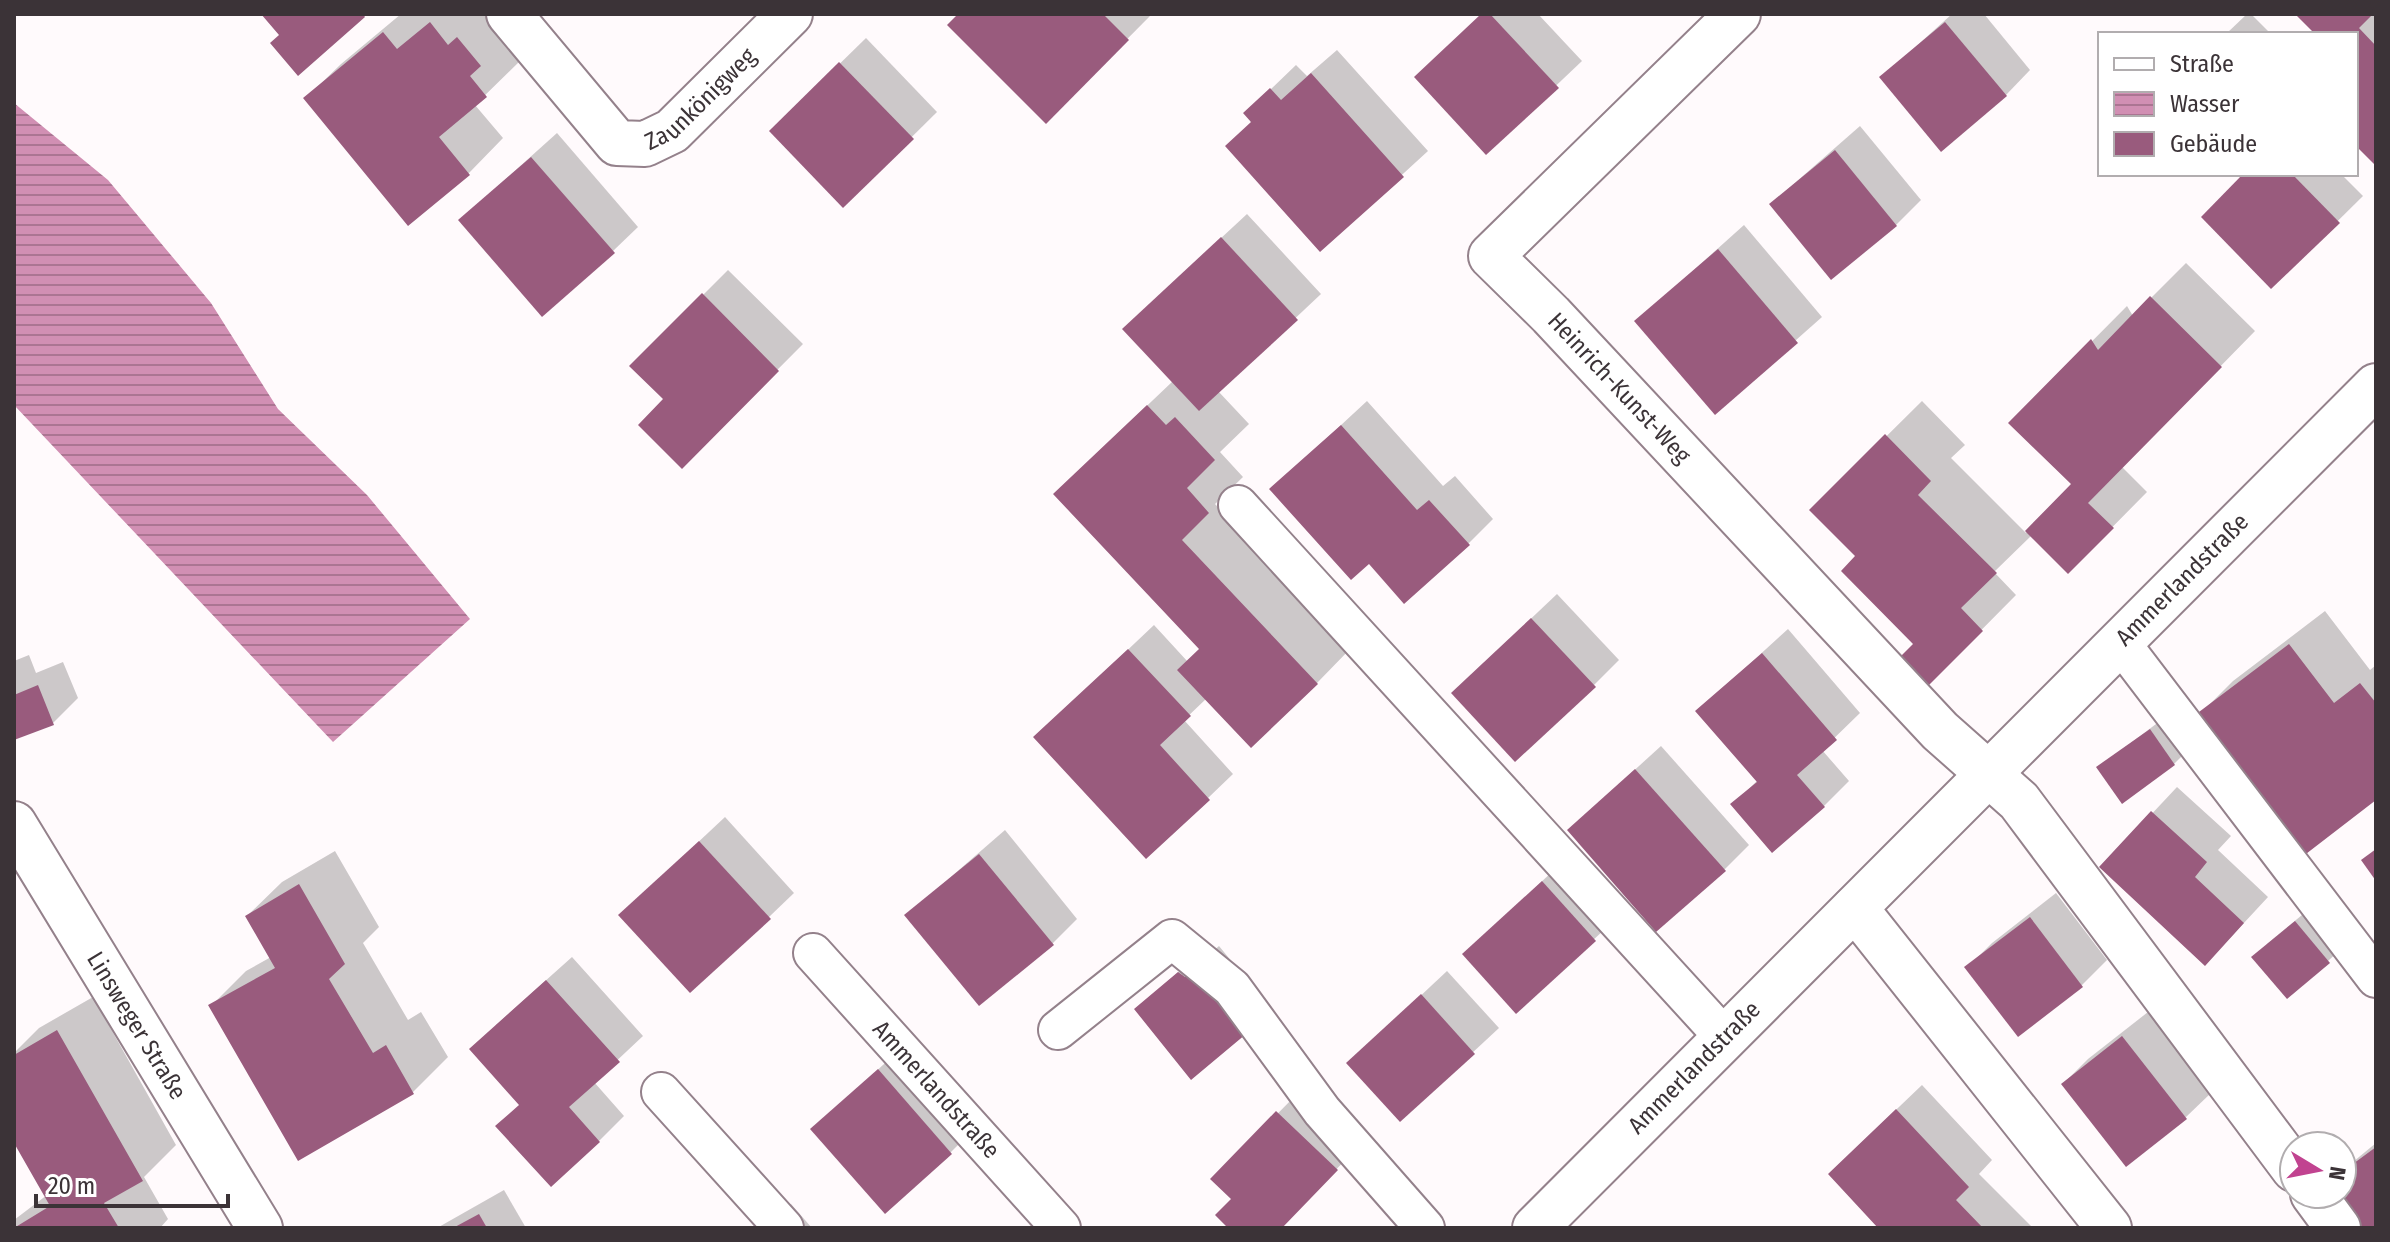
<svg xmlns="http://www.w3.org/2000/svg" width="2390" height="1242" font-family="'Fira Sans Condensed',sans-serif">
  <defs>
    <pattern id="water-rules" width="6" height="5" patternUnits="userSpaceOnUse" patternTransform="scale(2)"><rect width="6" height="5" fill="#d18fb3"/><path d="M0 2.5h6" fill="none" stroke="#ab7592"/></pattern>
  </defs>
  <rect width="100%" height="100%" fill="#fffafc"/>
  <path fill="url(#water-rules)" d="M 14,103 L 108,180 L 211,303 L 278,409 L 367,495 L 470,619 L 333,742 L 14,405 Z"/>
  <g fill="#0003">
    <path d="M 401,14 L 502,14 L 520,61 L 475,105 L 503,138 L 469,173 L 408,223 L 306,98 L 341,64 Z"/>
    <path d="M 961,14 L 1152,14 L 1046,121 Z"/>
    <path d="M 1482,14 L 1538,14 L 1582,61 L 1486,152 Z"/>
    <path d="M 1952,14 L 1984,14 L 2030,70 L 2006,95 L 1882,77 Z"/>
    <path d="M 2247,14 L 2251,14 L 2271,34 L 2226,34 Z"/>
    <path d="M 2297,14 L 2376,14 L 2376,163 L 2356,143 L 2356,34 L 2317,34 Z"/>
    <path d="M 866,38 L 937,112 L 843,205 L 771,131 Z"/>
    <path d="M 1337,50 L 1428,151 L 1321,249 L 1246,113 L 1296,65 L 1307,76 Z"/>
    <path d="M 1860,126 L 1921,200 L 1896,225 L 1771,204 Z"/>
    <path d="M 557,133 L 638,227 L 613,251 L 460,220 Z"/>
    <path d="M 2246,174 L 2341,174 L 2363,196 L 2271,287 Z"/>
    <path d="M 1247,214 L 1321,294 L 1218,391 L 1249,424 L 1220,452 L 1243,477 L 1215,504 L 1351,648 L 1317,683 L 1207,698 L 1184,720 L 1233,774 L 1208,798 L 1061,713 L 1154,625 L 1188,662 L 1202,648 L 1091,459 L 1173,381 L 1150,304 Z"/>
    <path d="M 1744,225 L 1822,317 L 1715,412 L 1637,321 Z"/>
    <path d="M 2186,263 L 2255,331 L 2122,467 L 2147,492 L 2068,572 L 2031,536 L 1994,572 L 2016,595 L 1925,687 L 1915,644 L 1858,556 L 1812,510 L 1922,401 L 1965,445 L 1951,458 L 2026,533 L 2074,484 L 2011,423 L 2127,306 L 2133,316 Z"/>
    <path d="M 728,270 L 803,344 L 682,466 L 666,399 L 632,366 Z"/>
    <path d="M 1367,401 L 1443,486 L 1455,476 L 1493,519 L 1468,544 L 1369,561 L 1272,489 Z"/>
    <path d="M 1557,594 L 1619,660 L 1594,685 L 1479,668 Z"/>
    <path d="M 2325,611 L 2370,670 L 2376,665 L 2376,798 L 2198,716 L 2233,681 Z"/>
    <path d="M 1788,629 L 1860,713 L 1822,750 L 1849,781 L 1824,806 L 1733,804 L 1758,780 L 1698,711 Z"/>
    <path d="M 29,655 L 36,673 L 63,662 L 78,698 L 53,723 L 14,738 L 14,661 Z"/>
    <path d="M 2164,718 L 2187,751 L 2174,764 L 2099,767 Z"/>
    <path d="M 1661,746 L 1749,845 L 1724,870 L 1595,806 Z"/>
    <path d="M 2177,787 L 2231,836 L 2218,850 L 2268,897 L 2230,938 L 2102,867 Z"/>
    <path d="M 725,817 L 794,893 L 769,917 L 646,891 Z"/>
    <path d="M 1005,830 L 1077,919 L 1052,944 L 907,915 Z"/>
    <path d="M 335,851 L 379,927 L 363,943 L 408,1020 L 421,1012 L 448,1057 L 413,1092 L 211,1006 L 246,971 L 271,957 L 247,916 L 282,882 Z"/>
    <path d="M 1568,857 L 1620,915 L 1516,1012 L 1464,954 Z"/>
    <path d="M 2056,893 L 2107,960 L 2082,985 L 2018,1034 L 1967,968 L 1992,943 Z"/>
    <path d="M 2308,910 L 2341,949 L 2328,961 L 2267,944 Z"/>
    <path d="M 1219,946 L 1269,1007 L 1136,1009 L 1205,949 L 1211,953 Z"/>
    <path d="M 572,957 L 643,1036 L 594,1082 L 624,1116 L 599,1141 L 520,1104 L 496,1025 Z"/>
    <path d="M 1447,971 L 1499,1028 L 1400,1120 L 1349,1063 Z"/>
    <path d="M 93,997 L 176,1145 L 144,1177 L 168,1219 L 160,1228 L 14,1228 L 14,1220 L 47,1195 L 14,1139 L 14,1053 L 39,1028 Z"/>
    <path d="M 2148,1012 L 2211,1093 L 2186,1117 L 2063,1084 L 2088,1059 Z"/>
    <path d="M 904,1046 L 975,1128 L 950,1153 L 812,1129 Z"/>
    <path d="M 1922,1085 L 1992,1160 L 1979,1174 L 2033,1228 L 1880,1228 L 1855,1149 Z"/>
    <path d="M 1303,1088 L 1361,1144 L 1279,1228 L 1231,1228 L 1233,1199 L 1213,1179 Z"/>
    <path d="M 2376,1143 L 2376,1228 L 2342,1194 L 2342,1171 Z"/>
    <path d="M 504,1190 L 526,1228 L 437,1228 Z"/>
    <path d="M 791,1204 L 812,1228 L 764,1228 Z"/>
  </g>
  <g fill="#995b7d">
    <path d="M 261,14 L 363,14 L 365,17 L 298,76 L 270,43 L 279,35 Z"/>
    <path d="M 958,14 L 1103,14 L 1129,40 L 1046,124 L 947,25 Z"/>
    <path d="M 1481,14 L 1490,14 L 1559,88 L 1486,155 L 1414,77 Z"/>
    <path d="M 2295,14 L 2373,14 L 2359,28 L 2376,46 L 2376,166 L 2356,146 L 2356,34 L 2315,34 Z"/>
    <path d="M 430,22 L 448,45 L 457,37 L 481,66 L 470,76 L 487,97 L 439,137 L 470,175 L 408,226 L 303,98 L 383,32 L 397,49 Z"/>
    <path d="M 1945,22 L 2007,96 L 1941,152 L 1879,77 Z"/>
    <path d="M 839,62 L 914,139 L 843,208 L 769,131 Z"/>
    <path d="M 1311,73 L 1404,177 L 1320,252 L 1225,146 L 1251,122 L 1243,113 L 1270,88 L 1281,100 Z"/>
    <path d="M 1835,150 L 1897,226 L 1831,280 L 1769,204 Z"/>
    <path d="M 531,157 L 615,253 L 542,317 L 458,220 Z"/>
    <path d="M 2243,174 L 2292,174 L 2340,223 L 2271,289 L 2201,217 Z"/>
    <path d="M 1221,237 L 1298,320 L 1199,411 L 1122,329 Z"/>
    <path d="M 1718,249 L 1798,343 L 1715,415 L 1634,321 Z"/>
    <path d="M 702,293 L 779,371 L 682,469 L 638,425 L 663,399 L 629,366 Z"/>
    <path d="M 2150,296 L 2222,367 L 2088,503 L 2114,528 L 2068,574 L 2025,531 L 2071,484 L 2008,423 L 2091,339 L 2098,350 Z"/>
    <path d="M 1147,405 L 1166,425 L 1175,417 L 1215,460 L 1187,488 L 1209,513 L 1182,540 L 1318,684 L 1251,748 L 1177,670 L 1199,649 L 1053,494 Z"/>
    <path d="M 1341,425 L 1417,510 L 1429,500 L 1470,545 L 1404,604 L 1369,564 L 1351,580 L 1269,489 Z"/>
    <path d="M 1885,434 L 1931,481 L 1918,495 L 1997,573 L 1961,608 L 1983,631 L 1925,689 L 1897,660 L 1913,644 L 1841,571 L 1855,556 L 1809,510 Z"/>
    <path d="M 1531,618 L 1596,687 L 1515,762 L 1451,693 Z"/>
    <path d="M 2289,644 L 2334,703 L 2360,683 L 2376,703 L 2376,800 L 2302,857 L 2195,715 Z"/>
    <path d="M 1128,649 L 1191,716 L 1160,745 L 1210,800 L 1146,859 L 1033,737 Z"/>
    <path d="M 1762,653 L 1837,740 L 1797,775 L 1825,807 L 1772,853 L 1730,804 L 1757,782 L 1695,711 Z"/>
    <path d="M 38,685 L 54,725 L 14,740 L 14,695 Z"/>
    <path d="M 2150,729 L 2175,765 L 2122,804 L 2096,767 Z"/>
    <path d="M 1635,769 L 1726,871 L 1656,932 L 1567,830 Z"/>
    <path d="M 2151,811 L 2207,862 L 2195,877 L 2244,923 L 2205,966 L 2099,867 Z"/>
    <path d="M 699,841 L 771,919 L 690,993 L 618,915 Z"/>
    <path d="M 2376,849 L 2376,881 L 2361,860 Z"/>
    <path d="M 979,854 L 1054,945 L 979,1006 L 904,915 Z"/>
    <path d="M 1542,881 L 1596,941 L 1516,1014 L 1462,954 Z"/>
    <path d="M 299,884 L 345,964 L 329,979 L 373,1053 L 386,1045 L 414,1094 L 298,1161 L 208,1005 L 275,968 L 245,916 Z"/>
    <path d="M 2030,917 L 2083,987 L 2018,1037 L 1964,967 Z"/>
    <path d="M 2295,921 L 2330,963 L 2287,999 L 2251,957 Z"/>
    <path d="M 1193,970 L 1246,1034 L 1191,1080 L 1134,1009 L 1178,972 L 1185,977 Z"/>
    <path d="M 546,980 L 620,1062 L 569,1107 L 600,1142 L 551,1187 L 495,1126 L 519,1105 L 469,1049 Z"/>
    <path d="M 1421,994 L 1475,1054 L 1400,1122 L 1346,1063 Z"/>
    <path d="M 57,1030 L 143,1181 L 104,1203 L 119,1228 L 14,1228 L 50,1206 L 14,1143 L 14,1055 Z"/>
    <path d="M 2122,1036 L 2187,1119 L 2126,1167 L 2061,1084 Z"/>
    <path d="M 878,1069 L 952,1154 L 885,1214 L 810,1129 Z"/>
    <path d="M 1896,1109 L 1969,1187 L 1956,1200 L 1983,1228 L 1878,1228 L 1828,1174 Z"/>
    <path d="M 1276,1111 L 1338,1170 L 1282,1228 L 1228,1228 L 1215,1215 L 1231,1199 L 1210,1179 Z"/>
    <path d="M 2376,1147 L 2376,1228 L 2354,1228 L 2328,1194 L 2342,1194 L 2342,1172 Z"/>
    <path d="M 479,1214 L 487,1228 L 453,1228 Z"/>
  </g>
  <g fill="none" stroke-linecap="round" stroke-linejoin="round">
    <defs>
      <g id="lane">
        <path d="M 1238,505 L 1725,1038"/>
        <path d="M 2120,642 L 2376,978"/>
        <path id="s1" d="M 813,953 L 1061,1228"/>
        <path d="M 1058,1030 L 1172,939 L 1232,988 L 1322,1111 L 1425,1228"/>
        <path d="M 661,1092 L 784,1228"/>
      </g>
      <g id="street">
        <path id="s2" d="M 509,14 L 617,143 L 645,144 L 672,131 L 790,14"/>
        <path id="s3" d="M 1738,14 L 1491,256 L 1551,315 L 1940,731 L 2019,801 L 2294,1169"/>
        <path id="s4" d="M 14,824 L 260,1228"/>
        <path d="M 1855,908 L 2109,1228"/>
        <path d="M 2313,1194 L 2338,1228"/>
        <path id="s5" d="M 1535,1228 C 1814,945 2096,666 2376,386"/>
      </g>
    </defs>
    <use href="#lane" stroke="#94818b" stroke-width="42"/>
    <use href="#street" stroke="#94818b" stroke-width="48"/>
    <use href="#lane" stroke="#fff" stroke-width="38"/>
    <use href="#street" stroke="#fff" stroke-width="44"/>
  </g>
  <g text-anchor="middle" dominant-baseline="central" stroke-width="8" stroke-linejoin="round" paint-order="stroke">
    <g font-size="24" fill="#3b3337" stroke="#fff">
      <text stroke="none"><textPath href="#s2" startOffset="268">Zaunkönigweg</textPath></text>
      <text stroke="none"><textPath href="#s3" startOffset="530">Heinrich-Kunst-Weg</textPath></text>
      <text stroke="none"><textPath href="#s5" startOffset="916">Ammerlandstraße</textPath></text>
      <text stroke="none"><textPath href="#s4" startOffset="236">Linsweger Straße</textPath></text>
      <text stroke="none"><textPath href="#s5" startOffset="226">Ammerlandstraße</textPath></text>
      <text stroke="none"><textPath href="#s1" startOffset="184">Ammerlandstraße</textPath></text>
    </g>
  </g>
  <rect width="2390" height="1242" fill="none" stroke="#3b3337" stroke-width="32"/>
  <rect x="2098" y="32" width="260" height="144" fill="#ffffff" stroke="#b1adaf" stroke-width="2"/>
  <rect x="2114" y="58" width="40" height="12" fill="#ffffff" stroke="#b1adaf" stroke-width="2"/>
  <text x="2170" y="72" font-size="24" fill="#3b3337">Straße</text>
  <rect x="2114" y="92" width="40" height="24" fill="url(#water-rules)" stroke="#b1adaf" stroke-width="2"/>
  <text x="2170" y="112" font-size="24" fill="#3b3337">Wasser</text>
  <rect x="2114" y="132" width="40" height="24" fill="#995b7d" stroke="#b1adaf" stroke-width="2"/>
  <text x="2170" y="152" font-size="24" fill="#3b3337">Gebäude</text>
  <g transform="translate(2318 1170) rotate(100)"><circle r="38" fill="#ffffff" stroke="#b1adaf" stroke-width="2"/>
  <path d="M0-6L14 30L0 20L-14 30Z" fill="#c14390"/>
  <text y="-12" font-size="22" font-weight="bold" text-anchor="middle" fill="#3b3337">N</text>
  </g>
  <path d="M36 1194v12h192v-12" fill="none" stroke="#3b3337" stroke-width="4"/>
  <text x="48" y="1194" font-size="24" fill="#3b3337" stroke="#ffffff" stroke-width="6" paint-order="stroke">20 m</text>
</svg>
